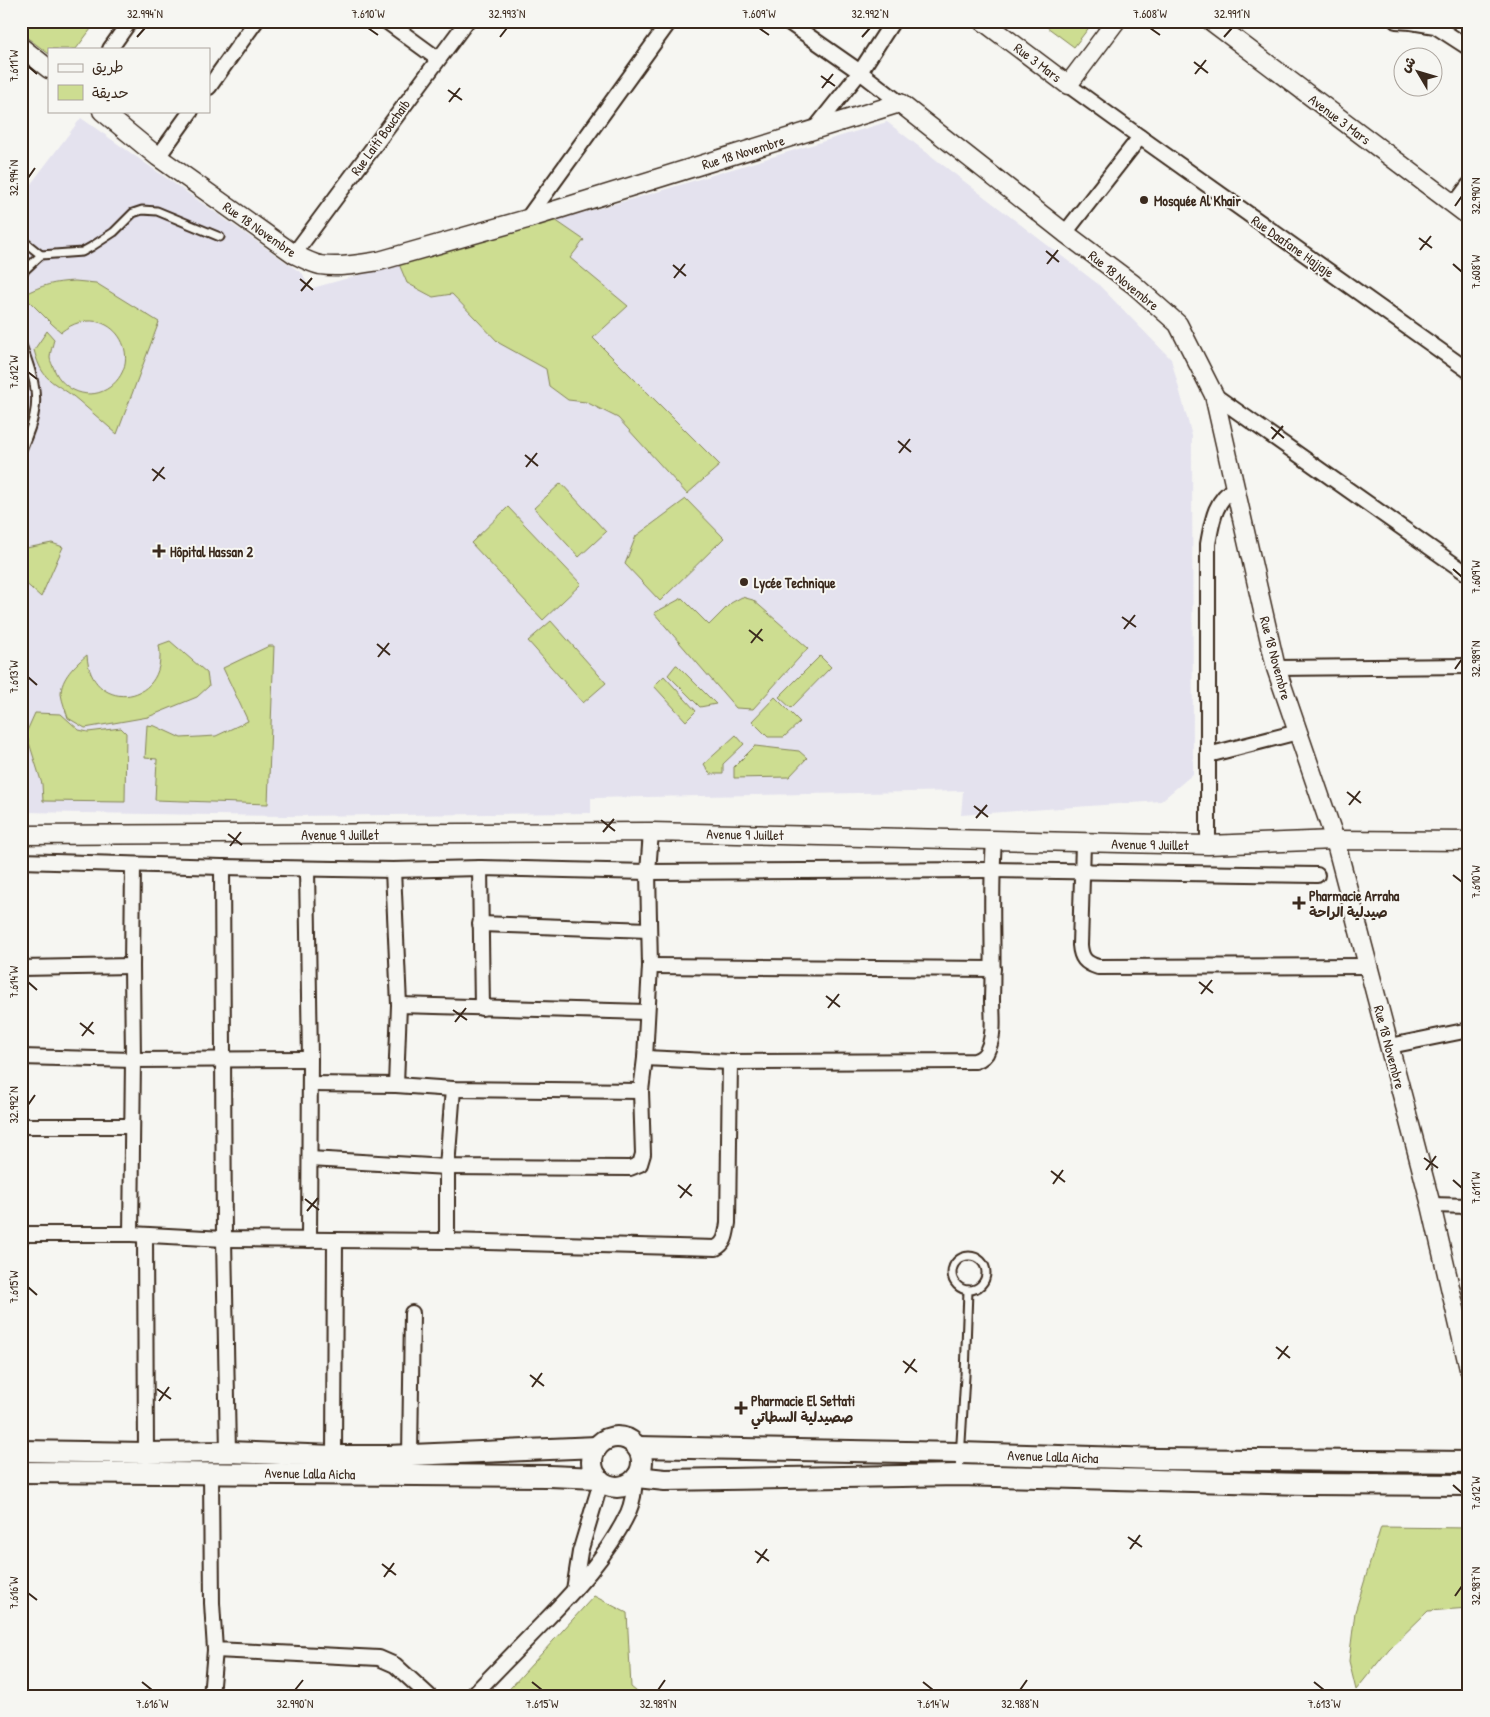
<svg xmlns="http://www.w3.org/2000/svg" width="1490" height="1717" font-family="'Patrick Hand','Playpen Sans Arabic',sans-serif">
  <rect width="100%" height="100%" fill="#f6f6f2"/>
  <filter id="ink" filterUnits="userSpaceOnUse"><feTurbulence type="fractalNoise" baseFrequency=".02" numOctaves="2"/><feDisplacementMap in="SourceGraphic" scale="10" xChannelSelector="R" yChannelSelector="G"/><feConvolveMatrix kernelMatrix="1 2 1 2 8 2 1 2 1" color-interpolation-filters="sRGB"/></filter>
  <g filter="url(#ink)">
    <path fill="#e4e2ee" d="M 81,118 L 303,274 L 309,289 L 650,194 L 887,122 L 1098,284 L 1171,359 L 1192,436 L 1193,774 L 1161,801 L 961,815 L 963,791 L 591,798 L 591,813 L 285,816 L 21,812 L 21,197 Z"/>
    <g fill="#cddd91" stroke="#848458">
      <path d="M 21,21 L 97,21 L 76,49 L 49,49 L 49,54 L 21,33 Z"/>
      <path d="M 1039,21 L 1094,21 L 1074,47 Z"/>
      <path d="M 555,220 L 584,240 L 570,258 L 628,306 L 593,338 L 720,465 L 687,494 L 618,418 L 586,402 L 568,400 L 549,386 L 546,369 L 499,343 L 452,294 L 433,297 L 407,283 L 399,264 Z"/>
      <path d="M 75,281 L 96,283 L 159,322 L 117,434 C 104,423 92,412 79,401 C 56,381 43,385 34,350 L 47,331 L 54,339 C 53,345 50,352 50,358 C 50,361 53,366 54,369 C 63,391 90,402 110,387 C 149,357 108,296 61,332 L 52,324 L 23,295 C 42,285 54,282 75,281 Z"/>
      <path d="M 561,483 L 606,532 L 579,557 L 534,508 Z"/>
      <path d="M 686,499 L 724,538 L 660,601 L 625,564 L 636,536 Z"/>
      <path d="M 508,507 L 581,584 L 543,620 L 471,543 Z"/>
      <path d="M 52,543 L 63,547 L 41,597 L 21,579 L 21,549 Z"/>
      <path d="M 742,597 L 753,600 L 808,648 L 753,709 L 736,708 L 654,613 L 682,598 L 709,625 L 731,603 Z"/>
      <path d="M 551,621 L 606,683 L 583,703 L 528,641 Z"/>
      <path d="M 170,641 L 207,673 L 209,686 L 197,697 L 148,717 L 85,728 L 68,718 C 66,711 62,702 61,694 C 61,678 75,665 87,655 C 90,715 170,706 159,645 Z"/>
      <path d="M 269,646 L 274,646 L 268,804 L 155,800 L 157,759 L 145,758 L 147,725 L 155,726 L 181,738 L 216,736 L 248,721 L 223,668 Z"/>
      <path d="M 820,656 L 831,667 L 791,708 L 779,697 Z"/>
      <path d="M 676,665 L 677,665 L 716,704 L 700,707 L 668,675 Z"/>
      <path d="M 664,676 L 696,711 L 686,721 L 654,686 Z"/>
      <path d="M 775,697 L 800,722 L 784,737 L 768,737 L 752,721 Z"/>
      <path d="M 35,713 L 61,714 L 79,730 L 88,732 L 121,728 L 126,733 L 125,802 L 43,801 L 42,784 L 26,733 Z"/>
      <path d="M 736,735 L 744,744 L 723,764 L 723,774 L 710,774 L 704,764 Z"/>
      <path d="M 755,746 L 799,751 L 807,758 L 789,777 L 734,778 L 734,767 Z"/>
      <path d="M 1381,1527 L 1469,1528 L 1469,1608 L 1428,1611 L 1389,1649 L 1356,1690 L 1349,1661 L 1355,1612 Z"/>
      <path d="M 594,1596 L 627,1613 L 631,1687 L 642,1696 L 503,1696 Z"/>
    </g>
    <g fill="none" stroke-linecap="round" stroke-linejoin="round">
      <defs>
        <g id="service">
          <path d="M 21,239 L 41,255"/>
          <path d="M 25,270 L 41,255 L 82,252 L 91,247 L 114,232 L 133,213 L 142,210 L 157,211 L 220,237"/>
          <path d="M 21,342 C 29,365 40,390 34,415 C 32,427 26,440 21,452"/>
          <circle cx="969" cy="1273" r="17"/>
          <path d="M 959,1475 L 965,1376 L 968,1290"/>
        </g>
        <g id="minor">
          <path d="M 386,21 L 438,59"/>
          <path d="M 787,21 L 860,72 L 900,103"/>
          <path d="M 1396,21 L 1411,22 L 1435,26 L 1469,48"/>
          <path d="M 110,49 L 130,21"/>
          <path d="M 1068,85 L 1140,137 L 1469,371"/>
          <path d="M 209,87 L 256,21"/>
          <path d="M 813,131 L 860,72 L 893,21"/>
          <path d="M 158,157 L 191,111"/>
          <path d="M 1454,205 L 1469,185"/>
          <path d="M 527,219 L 670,21"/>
          <path d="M 1065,233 L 1140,137"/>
          <path d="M 294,254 L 467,21"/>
          <path d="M 1214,395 L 1469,575"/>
          <path d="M 1276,668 L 1469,666"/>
          <path d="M 1208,755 L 1298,732"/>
          <path d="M 1083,843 L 1080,945 C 1081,958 1085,963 1098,967 L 1367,966"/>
          <path d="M 1208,845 L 1208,544 C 1212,523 1214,500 1235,488"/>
          <path d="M 21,861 L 222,867 L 393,870 L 480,868 L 648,872 L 992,870 L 1317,875"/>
          <path d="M 222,867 L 224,1239 L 228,1452"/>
          <path d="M 480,868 L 482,1008"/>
          <path d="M 307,869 L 310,1059 L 309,1240"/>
          <path d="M 393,870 L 399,1005 L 396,1085"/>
          <path d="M 480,924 L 649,930"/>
          <path d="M 650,966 L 993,969"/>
          <path d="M 21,968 L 132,966"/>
          <path d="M 399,1005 L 647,1012"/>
          <path d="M 1390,1046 L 1469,1030"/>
          <path d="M 21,1057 L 133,1060 L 310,1059"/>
          <path d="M 645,1058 L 730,1062 L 975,1061 C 981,1059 986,1056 988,1049 C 995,1034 992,1015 992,999 C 994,946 990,894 994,841"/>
          <path d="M 310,1084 L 396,1085 L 453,1089 L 641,1091"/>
          <path d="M 21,1126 L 131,1126"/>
          <path d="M 310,1159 L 447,1167 L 630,1168 L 640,1164 L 643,1154 L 641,1091 L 645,1058 L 650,966 L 648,872 L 651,832"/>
          <path d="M 1431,1205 L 1469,1206"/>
          <path d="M 21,1234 L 131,1234 L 224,1239 L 447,1241 L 716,1248 C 726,1243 726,1234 728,1223 L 730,1062"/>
          <path d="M 131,1234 L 133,1060 L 132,966 L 133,865"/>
          <path d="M 145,1235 L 146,1453"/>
          <path d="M 447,1241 L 447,1167 L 453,1089"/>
          <path d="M 334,1456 L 335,1240"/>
          <path d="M 410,1456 L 412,1313"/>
          <path d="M 211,1473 L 212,1603 L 215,1650 L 379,1658 L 395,1665 L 429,1696"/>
          <path d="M 574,1590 L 580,1552 L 601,1482"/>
          <path d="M 211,1696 L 215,1650"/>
          <path d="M 472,1696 C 496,1671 520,1647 544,1622 C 576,1589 608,1555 628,1513 C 633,1502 634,1491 635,1479"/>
        </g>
        <g id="tertiary">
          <path d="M 983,21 L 1068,85 L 1116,21"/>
          <path d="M 1211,21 L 1469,216"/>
          <path d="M 21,47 L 49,69"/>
          <path d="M 102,111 L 158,157 L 294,254 C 302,258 311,263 320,265 C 339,268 360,264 379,261 L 527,219 L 900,103 L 1065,233 L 1133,284 L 1178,324 L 1214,395 L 1276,668 L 1335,840 L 1431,1205 L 1469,1369"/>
          <path d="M 21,835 L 651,832 L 1208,845 L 1335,840 L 1469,841"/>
        </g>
        <g id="secondary">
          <circle cx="617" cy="1462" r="25"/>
          <path d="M 637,1447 L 960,1453 L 1158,1459 L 1469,1462"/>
          <path d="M 21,1451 L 146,1453 L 228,1452 L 334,1456 L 388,1456 L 597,1447"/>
          <path d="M 21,1472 L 549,1476 L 598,1478"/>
          <path d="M 637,1477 L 665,1480 L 959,1475 L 1307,1484 L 1469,1485"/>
        </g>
      </defs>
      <use href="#service" stroke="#3b2a1e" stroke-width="11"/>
      <use href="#minor" stroke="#3b2a1e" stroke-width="18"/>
      <use href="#tertiary" stroke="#3b2a1e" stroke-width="21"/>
      <use href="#secondary" stroke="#3b2a1e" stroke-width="24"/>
      <use href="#service" stroke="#f6f6f2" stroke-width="7"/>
      <use href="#minor" stroke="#f6f6f2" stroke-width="14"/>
      <use href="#tertiary" stroke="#f6f6f2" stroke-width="18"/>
      <use href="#secondary" stroke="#f6f6f2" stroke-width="20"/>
    </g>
  </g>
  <path fill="none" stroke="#3b2a1e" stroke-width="2" d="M 368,28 L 378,35M 759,28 L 769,35M 1150,28 L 1160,35M 137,37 L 145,28M 500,37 L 507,28M 862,37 L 870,28M 1224,37 L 1232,28M 1194,62 L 1208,73M 28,66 L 37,74M 1195,74 L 1206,60M 821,76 L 835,86M 822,88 L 833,74M 448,90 L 462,100M 449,102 L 460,88M 28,178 L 35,168M 1455,206 L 1462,196M 1419,238 L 1432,248M 1420,250 L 1431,236M 1046,251 L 1059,262M 1047,264 L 1058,250M 1453,264 L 1462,272M 673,265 L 686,276M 674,278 L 685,264M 300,279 L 313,290M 301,291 L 312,278M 28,372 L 37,379M 1271,427 L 1284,438M 1272,439 L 1283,426M 898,441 L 911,452M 899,453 L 910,439M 525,455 L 538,466M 526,467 L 537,453M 152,469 L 165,479M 153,481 L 164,467M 1453,569 L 1462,577M 1122,617 L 1136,627M 1124,629 L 1135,615M 749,630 L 763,641M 751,643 L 762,629M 377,644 L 390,655M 378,657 L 389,643M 1455,669 L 1462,659M 28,677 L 37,685M 1347,792 L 1361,803M 1349,805 L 1360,791M 974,806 L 988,817M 976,818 L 987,805M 601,820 L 615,831M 603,832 L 614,819M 228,834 L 242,845M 230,846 L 241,832M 1453,875 L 1462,882M 28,982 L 37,990M 1199,982 L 1213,993M 1201,994 L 1212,980M 826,996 L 840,1007M 828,1008 L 839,994M 453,1010 L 467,1020M 455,1022 L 466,1008M 80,1023 L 94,1034M 82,1036 L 93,1022M 28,1105 L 35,1095M 1424,1158 L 1438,1168M 1426,1170 L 1436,1156M 1051,1171 L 1065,1182M 1453,1180 L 1462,1188M 1053,1184 L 1063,1170M 678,1185 L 692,1196M 680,1198 L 691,1184M 305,1199 L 319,1210M 307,1211 L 318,1198M 28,1287 L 37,1295M 1276,1347 L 1290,1358M 1278,1359 L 1288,1346M 903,1361 L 917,1372M 905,1373 L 915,1359M 530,1375 L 544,1386M 532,1387 L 542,1373M 157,1389 L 171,1399M 159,1401 L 169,1387M 1453,1485 L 1462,1493M 1128,1537 L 1142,1547M 1130,1549 L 1140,1535M 755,1551 L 769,1561M 757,1563 L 767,1549M 382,1564 L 396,1575M 384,1577 L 394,1563M 28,1593 L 37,1600M 1455,1596 L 1462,1586M 142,1682 L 152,1690M 532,1682 L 542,1690M 923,1682 L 933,1690M 1314,1682 L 1324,1690M 295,1690 L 303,1680M 658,1690 L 665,1680M 1020,1690 L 1027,1680"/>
  <g fill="#3b2a1e" stroke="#f6f6f2" stroke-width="2">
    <circle cx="1144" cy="200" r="5"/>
    <path d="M156.5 543.5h5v5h5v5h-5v5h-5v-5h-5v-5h5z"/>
    <circle cx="744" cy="582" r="5"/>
    <path d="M1296.5 895.5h5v5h5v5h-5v5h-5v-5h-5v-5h5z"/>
    <path d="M738.5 1400.5h5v5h5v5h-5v5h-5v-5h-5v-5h5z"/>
  </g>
  <g text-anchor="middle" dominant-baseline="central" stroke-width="4" stroke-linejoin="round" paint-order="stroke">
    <g font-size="14" fill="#3b2a1e" stroke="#f6f6f2">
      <text transform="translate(1038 62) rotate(37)">Rue 3 Mars</text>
      <text transform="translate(1340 119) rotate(37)">Avenue 3 Mars</text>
      <text transform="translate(380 137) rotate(-54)">Rue Laiti Bouchaib</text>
      <text transform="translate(743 152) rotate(-17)">Rue 18 Novembre</text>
      <text transform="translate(260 229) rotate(35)">Rue 18 Novembre</text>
      <text transform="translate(1293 246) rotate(35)">Rue Daafane Hajjaje</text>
      <text transform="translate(1124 280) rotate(39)">Rue 18 Novembre</text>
      <text transform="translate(1276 658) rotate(75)">Rue 18 Novembre</text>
      <text x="340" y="834">Avenue 9 Juillet</text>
      <text transform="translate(745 834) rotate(1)">Avenue 9 Juillet</text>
      <text transform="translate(1150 844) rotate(1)">Avenue 9 Juillet</text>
      <text transform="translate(1390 1047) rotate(75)">Rue 18 Novembre</text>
      <text transform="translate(1053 1456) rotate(2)">Avenue Lalla Aicha</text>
      <text transform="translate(310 1473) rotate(1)">Avenue Lalla Aicha</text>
    </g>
    <g font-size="14" font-weight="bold" fill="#3b2a1e" stroke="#f6f6f2" text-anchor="start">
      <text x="1154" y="200">Mosquée Al Khair</text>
      <text x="170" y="551">Hôpital Hassan 2</text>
      <text x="754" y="582">Lycée Technique</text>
      <text x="1309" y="895">Pharmacie Arraha<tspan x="1309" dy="16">صيدلية الراحة</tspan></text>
      <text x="751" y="1400">Pharmacie El Settati<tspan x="751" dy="16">صصيدلية السطاتي</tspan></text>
    </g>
  </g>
  <rect width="1490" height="1717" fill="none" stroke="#f6f6f2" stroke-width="55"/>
  <rect x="48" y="48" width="162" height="65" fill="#f6f6f2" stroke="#aba49d"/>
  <rect x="58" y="64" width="25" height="8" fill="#f6f6f2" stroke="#aba49d"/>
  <text x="92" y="72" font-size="15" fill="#3b2a1e">طريق</text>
  <rect x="58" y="85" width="25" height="15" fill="#cddd91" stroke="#aba49d"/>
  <text x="92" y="98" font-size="15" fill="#3b2a1e">حديقة</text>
  <g transform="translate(1418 72) rotate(308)"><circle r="24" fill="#f6f6f2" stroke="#aba49d"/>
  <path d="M0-4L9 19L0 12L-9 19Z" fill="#3b2a1e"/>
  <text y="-8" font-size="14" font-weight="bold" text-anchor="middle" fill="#3b2a1e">ش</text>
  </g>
  <rect x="28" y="28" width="1434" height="1662" fill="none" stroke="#3b2a1e" stroke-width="2"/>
  <g font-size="12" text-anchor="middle" fill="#3b2a1e">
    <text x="145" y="18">32.994°N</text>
    <text x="368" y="18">7.610°W</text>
    <text x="507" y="18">32.993°N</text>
    <text x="759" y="18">7.609°W</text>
    <text x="870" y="18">32.992°N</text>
    <text x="1150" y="18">7.608°W</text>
    <text x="1232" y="18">32.991°N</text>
    <text transform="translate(14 66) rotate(-90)" y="4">7.611°W</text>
    <text transform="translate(14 178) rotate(-90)" y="4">32.994°N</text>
    <text transform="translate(1476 196) rotate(-90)" y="4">32.990°N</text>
    <text transform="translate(1476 272) rotate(-90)" y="4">7.608°W</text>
    <text transform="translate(14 372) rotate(-90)" y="4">7.612°W</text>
    <text transform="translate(1476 577) rotate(-90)" y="4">7.609°W</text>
    <text transform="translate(1476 659) rotate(-90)" y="4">32.989°N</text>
    <text transform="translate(14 677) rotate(-90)" y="4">7.613°W</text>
    <text transform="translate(1476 882) rotate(-90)" y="4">7.610°W</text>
    <text transform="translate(14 982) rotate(-90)" y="4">7.614°W</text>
    <text transform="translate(14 1105) rotate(-90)" y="4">32.992°N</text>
    <text transform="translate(1476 1188) rotate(-90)" y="4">7.611°W</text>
    <text transform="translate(14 1287) rotate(-90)" y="4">7.615°W</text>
    <text transform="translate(1476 1493) rotate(-90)" y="4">7.612°W</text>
    <text transform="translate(1476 1586) rotate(-90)" y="4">32.987°N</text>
    <text transform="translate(14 1593) rotate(-90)" y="4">7.616°W</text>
    <text x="152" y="1708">7.616°W</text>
    <text x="295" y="1708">32.990°N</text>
    <text x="542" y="1708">7.615°W</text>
    <text x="658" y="1708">32.989°N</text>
    <text x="933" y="1708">7.614°W</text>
    <text x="1020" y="1708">32.988°N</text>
    <text x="1324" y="1708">7.613°W</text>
  </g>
</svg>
